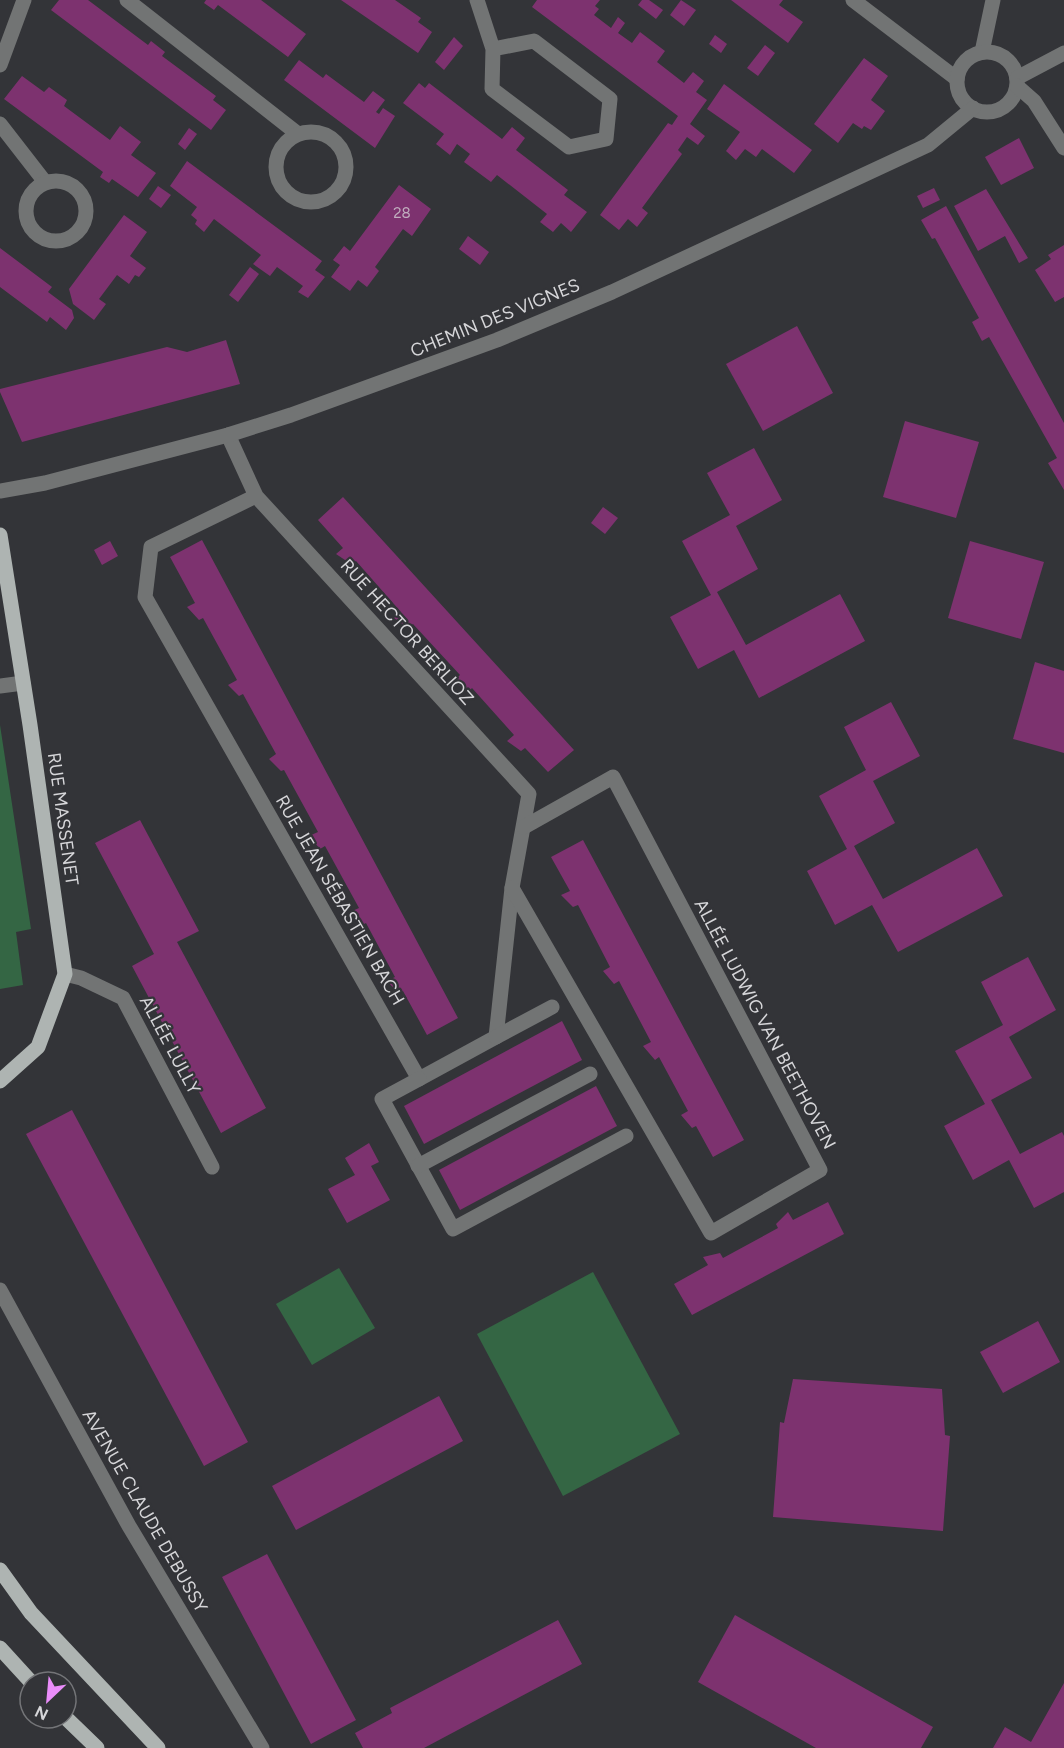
<svg xmlns="http://www.w3.org/2000/svg" width="1064" height="1748" font-family="Figtree,sans-serif">
  <rect width="100%" height="100%" fill="#333438"/>
  <g fill="#346644">
    <path d="M 0,725 L 31,929 L 16,932 L 23,985 L 0,989 Z"/>
    <path d="M 339,1268 L 375,1328 L 312,1365 L 276,1304 Z"/>
    <path d="M 593,1272 L 680,1434 L 563,1496 L 477,1334 Z"/>
  </g>
  <g fill="#7d326f">
    <path d="M 59,0 L 88,0 L 148,45 L 151,41 L 165,52 L 162,56 L 216,96 L 213,100 L 226,110 L 211,130 L 51,10 Z"/>
    <path d="M 206,0 L 261,0 L 306,34 L 288,57 L 218,5 L 214,10 L 204,3 Z"/>
    <path d="M 341,0 L 395,0 L 421,18 L 418,22 L 432,32 L 418,53 Z"/>
    <path d="M 537,0 L 600,0 L 595,6 L 599,9 L 594,15 L 611,28 L 618,17 L 625,23 L 618,33 L 632,43 L 640,32 L 665,51 L 657,62 L 684,83 L 693,72 L 704,81 L 696,92 L 707,100 L 690,124 L 705,136 L 698,145 L 687,137 L 678,150 L 682,154 L 642,208 L 648,213 L 637,227 L 628,219 L 619,230 L 600,215 L 668,123 L 672,125 L 678,116 L 532,7 Z"/>
    <path d="M 642,0 L 649,0 L 663,10 L 656,19 L 638,5 Z"/>
    <path d="M 681,0 L 696,10 L 684,26 L 670,15 Z"/>
    <path d="M 731,0 L 783,0 L 779,5 L 803,22 L 788,43 Z"/>
    <path d="M 715,35 L 727,44 L 721,53 L 709,44 Z"/>
    <path d="M 454,37 L 463,46 L 444,70 L 435,62 Z"/>
    <path d="M 765,45 L 775,53 L 758,76 L 747,68 Z"/>
    <path d="M 864,58 L 888,76 L 871,100 L 885,111 L 871,130 L 864,126 L 862,129 L 853,123 L 838,143 L 814,124 Z"/>
    <path d="M 299,60 L 323,78 L 326,74 L 364,102 L 373,91 L 385,100 L 376,112 L 379,114 L 383,108 L 395,116 L 375,148 L 284,80 Z"/>
    <path d="M 22,76 L 44,92 L 49,87 L 67,100 L 64,106 L 110,140 L 120,126 L 141,142 L 131,155 L 156,173 L 138,197 L 112,179 L 109,183 L 100,177 L 103,172 L 4,99 Z"/>
    <path d="M 419,83 L 425,88 L 429,83 L 502,139 L 512,127 L 525,138 L 516,150 L 568,190 L 564,195 L 587,212 L 571,232 L 561,223 L 553,232 L 540,222 L 547,214 L 497,175 L 491,182 L 464,162 L 470,154 L 457,144 L 450,155 L 436,144 L 444,134 L 403,103 Z"/>
    <path d="M 724,84 L 812,150 L 794,173 L 762,149 L 756,157 L 745,149 L 736,160 L 726,151 L 740,132 L 707,109 Z"/>
    <path d="M 189,128 L 197,134 L 185,150 L 178,144 Z"/>
    <path d="M 1019,138 L 1034,168 L 1001,185 L 985,157 Z"/>
    <path d="M 187,161 L 322,261 L 315,270 L 325,277 L 308,298 L 298,292 L 303,286 L 277,267 L 270,276 L 253,264 L 261,255 L 214,219 L 204,232 L 195,224 L 197,220 L 191,215 L 197,207 L 170,186 Z"/>
    <path d="M 399,185 L 431,209 L 412,236 L 403,229 L 375,267 L 379,271 L 367,287 L 358,280 L 350,291 L 331,277 L 340,265 L 333,260 L 344,246 L 350,251 Z"/>
    <path d="M 158,186 L 171,195 L 161,208 L 149,199 Z"/>
    <path d="M 934,188 L 940,200 L 923,208 L 917,196 Z"/>
    <path d="M 986,189 L 1028,258 L 1019,263 L 1005,236 L 978,251 L 954,206 Z"/>
    <path d="M 946,206 L 1064,423 L 1064,490 L 1048,463 L 1057,458 L 989,337 L 982,341 L 972,322 L 979,318 L 935,238 L 932,239 L 921,220 Z"/>
    <path d="M 124,215 L 147,232 L 130,256 L 146,268 L 139,277 L 135,275 L 129,284 L 117,275 L 99,299 L 106,304 L 94,320 L 73,304 L 69,289 Z"/>
    <path d="M 468,236 L 489,252 L 480,265 L 459,249 Z"/>
    <path d="M 1064,245 L 1064,297 L 1055,302 L 1035,270 L 1051,259 L 1048,255 Z"/>
    <path d="M 0,248 L 52,287 L 48,292 L 72,310 L 74,318 L 66,330 L 50,317 L 47,322 L 0,287 Z"/>
    <path d="M 250,267 L 259,274 L 238,302 L 229,295 Z"/>
    <path d="M 797,326 L 833,393 L 763,431 L 726,364 Z"/>
    <path d="M 226,340 L 240,384 L 22,442 L 0,392 L 0,389 L 167,347 L 187,352 Z"/>
    <path d="M 905,421 L 979,442 L 956,518 L 883,497 Z"/>
    <path d="M 754,448 L 782,500 L 736,526 L 758,569 L 717,592 L 746,645 L 840,594 L 865,641 L 759,698 L 734,650 L 698,669 L 670,617 L 711,595 L 682,541 L 730,515 L 707,473 Z"/>
    <path d="M 343,497 L 574,750 L 548,772 L 525,748 L 521,751 L 507,741 L 514,735 L 472,688 L 468,692 L 453,681 L 460,675 L 413,624 L 408,628 L 394,618 L 401,612 L 356,561 L 351,564 L 336,554 L 343,548 L 318,520 Z"/>
    <path d="M 603,507 L 618,518 L 605,534 L 591,523 Z"/>
    <path d="M 202,540 L 458,1018 L 427,1035 L 403,991 L 398,993 L 387,981 L 395,977 L 366,923 L 362,925 L 350,912 L 359,908 L 325,846 L 320,849 L 309,836 L 318,832 L 284,770 L 281,771 L 269,759 L 276,754 L 243,694 L 239,696 L 228,685 L 237,680 L 203,618 L 199,620 L 187,607 L 195,603 L 170,557 Z"/>
    <path d="M 110,541 L 118,556 L 102,565 L 94,550 Z"/>
    <path d="M 970,541 L 1044,562 L 1021,639 L 948,618 Z"/>
    <path d="M 1035,662 L 1064,671 L 1064,753 L 1013,739 Z"/>
    <path d="M 891,702 L 920,756 L 873,781 L 895,823 L 854,846 L 883,899 L 977,848 L 1003,896 L 898,952 L 872,905 L 835,925 L 807,871 L 847,849 L 819,796 L 866,770 L 844,727 Z"/>
    <path d="M 140,820 L 199,931 L 177,942 L 266,1108 L 221,1133 L 132,966 L 154,954 L 95,843 Z"/>
    <path d="M 583,840 L 744,1140 L 713,1157 L 696,1126 L 692,1128 L 681,1115 L 688,1111 L 659,1057 L 655,1060 L 643,1046 L 651,1042 L 619,981 L 614,984 L 603,971 L 610,967 L 578,905 L 573,907 L 561,895 L 570,891 L 551,857 Z"/>
    <path d="M 1028,957 L 1056,1010 L 1009,1037 L 1032,1078 L 991,1100 L 1020,1154 L 1062,1132 L 1064,1136 L 1064,1192 L 1034,1208 L 1009,1160 L 973,1180 L 944,1126 L 985,1104 L 955,1051 L 1003,1025 L 981,982 Z"/>
    <path d="M 562,1021 L 582,1060 L 424,1144 L 404,1106 Z"/>
    <path d="M 596,1086 L 617,1126 L 460,1210 L 439,1170 Z"/>
    <path d="M 72,1110 L 248,1442 L 204,1466 L 26,1134 Z"/>
    <path d="M 369,1143 L 379,1162 L 371,1166 L 390,1200 L 347,1223 L 328,1189 L 355,1175 L 345,1158 Z"/>
    <path d="M 828,1202 L 844,1234 L 692,1315 L 674,1284 L 708,1265 L 703,1257 L 720,1253 L 723,1258 L 778,1228 L 776,1224 L 788,1212 L 793,1220 Z"/>
    <path d="M 1038,1321 L 1060,1362 L 1003,1393 L 980,1352 Z"/>
    <path d="M 793,1379 L 942,1389 L 945,1435 L 950,1436 L 943,1531 L 773,1517 L 780,1422 L 784,1423 Z"/>
    <path d="M 439,1396 L 463,1441 L 296,1530 L 272,1486 Z"/>
    <path d="M 267,1554 L 356,1720 L 311,1744 L 222,1577 Z"/>
    <path d="M 735,1615 L 933,1727 L 921,1748 L 816,1748 L 698,1682 Z"/>
    <path d="M 558,1620 L 582,1664 L 424,1748 L 363,1748 L 355,1733 L 392,1713 L 390,1708 Z"/>
    <path d="M 1064,1683 L 1064,1748 L 993,1748 L 1005,1727 L 1031,1742 Z"/>
  </g>
  <g fill="none" stroke-linecap="round" stroke-linejoin="round">
    <g stroke="#727474" stroke-width="15">
      <path d="M 127,0 L 298,134"/>
      <path d="M 477,0 L 493,49 L 492,89 L 569,147 L 606,139 L 610,99 L 534,41 L 493,49"/>
      <path d="M 853,0 L 957,79"/>
      <path d="M 982,52 L 993,0"/>
      <circle cx="987" cy="82" r="30"/>
      <path d="M 0,65 L 24,0"/>
      <path d="M 1017,78 L 1064,53"/>
      <path d="M 1017,86 L 1034,101 L 1064,148"/>
      <path d="M 0,124 L 45,182"/>
      <circle cx="311" cy="167" r="35"/>
      <circle cx="56" cy="211" r="30"/>
      <path d="M 228,435 L 256,496 L 529,794 L 512,888 L 496,1037 L 419,1079 L 145,597 L 151,547 L 256,496"/>
      <path d="M 0,491 L 45,483 L 228,435 L 291,415 L 497,340 L 612,292 L 928,145 L 973,108"/>
      <path d="M 0,686 L 23,683"/>
      <path d="M 512,888 L 711,1233 L 820,1170 L 613,777 L 524,827"/>
      <path d="M 65,974 L 81,978 L 123,998 L 212,1167"/>
      <path d="M 496,1037 L 552,1007"/>
      <path d="M 419,1079 L 382,1099 L 453,1229 L 626,1136"/>
      <path d="M 418,1166 L 590,1074"/>
      <path d="M 0,1290 L 129,1526 L 262,1748"/>
    </g>
    <g stroke="#aeb4b2" stroke-width="15">
      <path d="M 0,535 L 30,725 L 65,974 L 38,1047 L 0,1081"/>
      <path d="M 0,1570 L 31,1613 L 158,1748"/>
      <path d="M 0,1648 L 31,1682"/>
      <path d="M 66,1718 L 97,1748"/>
    </g>
  </g>
  <g text-anchor="middle" dominant-baseline="central" stroke-width="4.5" stroke-linejoin="round" paint-order="stroke">
    <g font-size="15" fill="#c0adbe">
      <text x="402" y="213">28</text>
    </g>
    <g font-size="18" fill="#d6d6d9" stroke="#333438">
      <text transform="translate(495 318) rotate(-22)">CHEMIN DES VIGNES</text>
      <text transform="translate(407 632) rotate(48)">RUE HECTOR BERLIOZ</text>
      <text transform="translate(63 819) rotate(82)">RUE MASSENET</text>
      <text transform="translate(340 900) rotate(60)">RUE JEAN SÉBASTIEN BACH</text>
      <text transform="translate(765 1024) rotate(62)">ALLÉE LUDWIG VAN BEETHOVEN</text>
      <text transform="translate(170 1045) rotate(62)">ALLÉE LULLY</text>
      <text transform="translate(145 1511) rotate(60)">AVENUE CLAUDE DEBUSSY</text>
    </g>
  </g>
  <g transform="translate(48 1700) rotate(206)"><circle r="28" fill="#333438" stroke="#747578" stroke-width="1.5"/>
  <path d="M0-4.5L10 22L0 15L-10 22Z" fill="#eb8dfb"/>
  <text y="-9" font-size="16" font-weight="bold" text-anchor="middle" fill="#d6d6d9">N</text>
  </g>
</svg>
